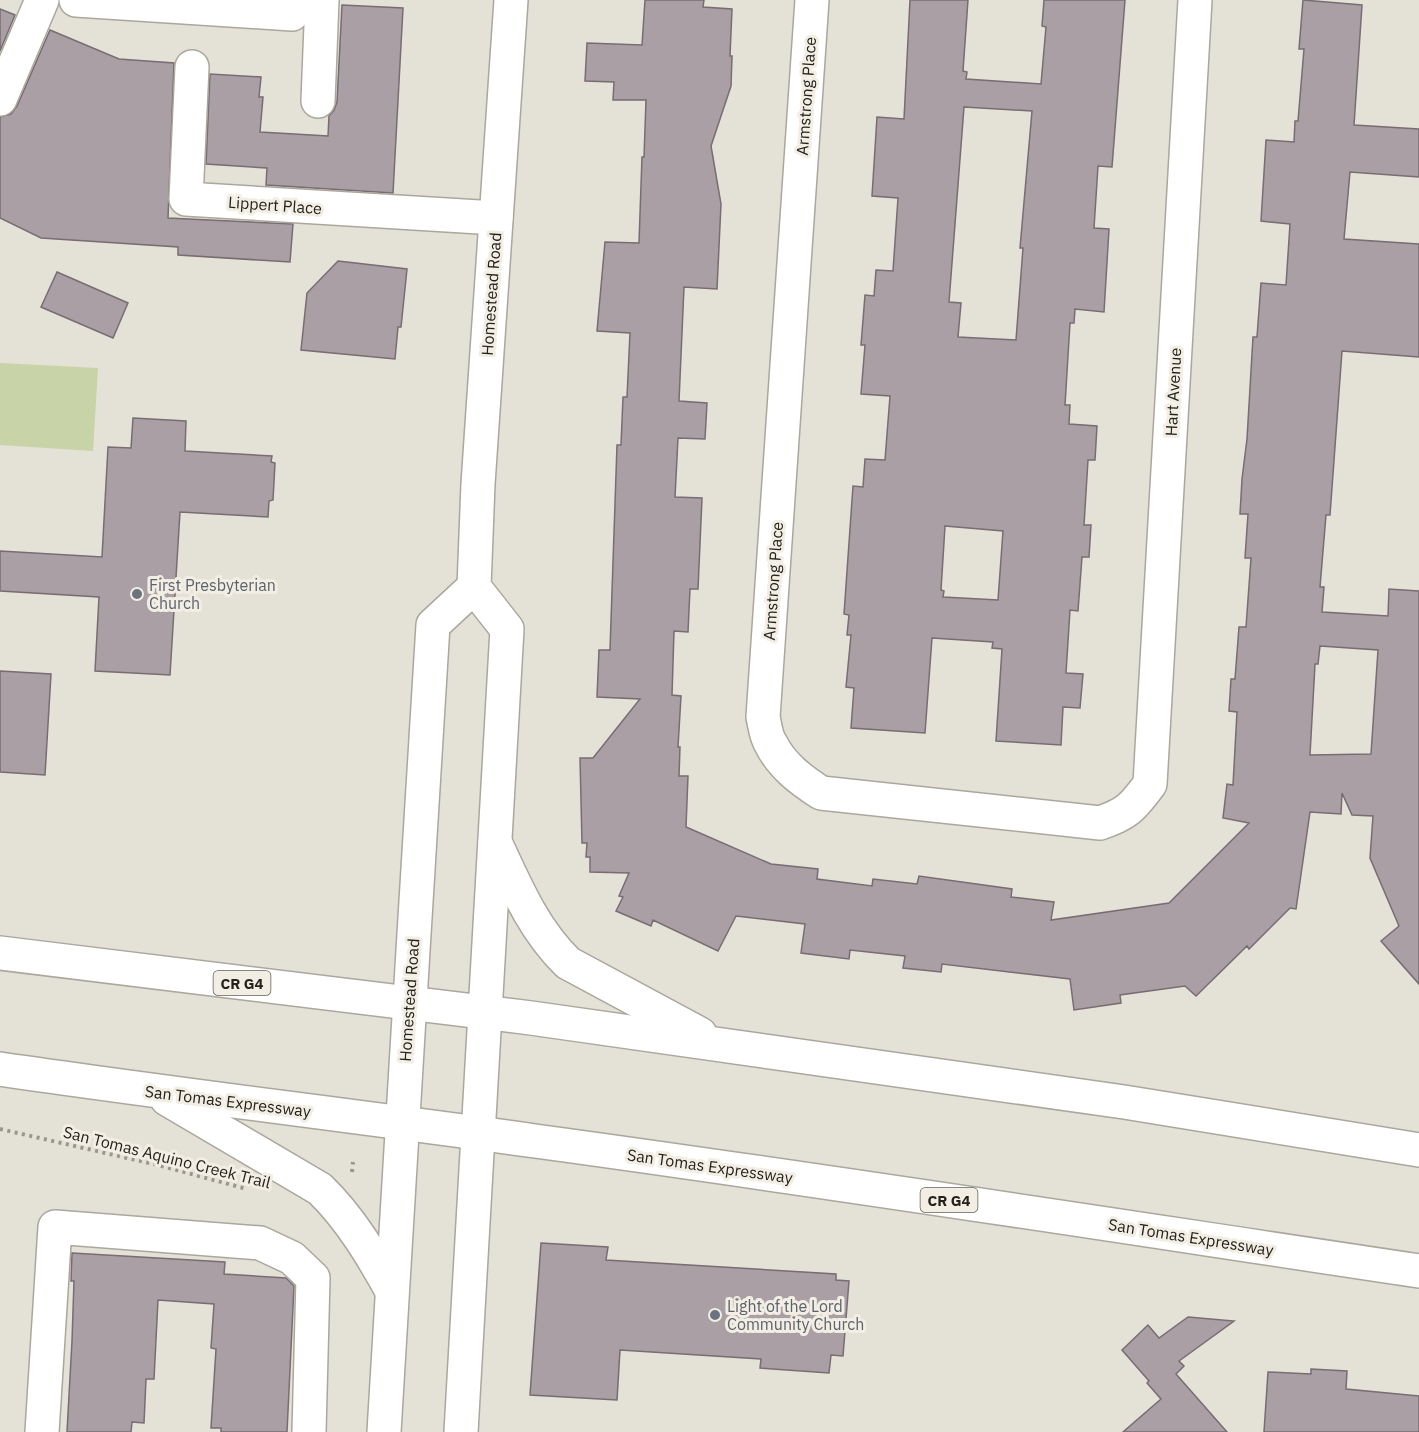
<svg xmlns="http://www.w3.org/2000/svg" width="1419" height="1432" font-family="'IBM Plex Sans',sans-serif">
  <rect width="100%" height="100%" fill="#e4e1d6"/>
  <path fill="#c8d3a8" d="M 0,363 L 98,368 L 93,451 L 0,445 Z"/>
  <g fill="#aa9fa5" stroke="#776d72" stroke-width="1.5" fill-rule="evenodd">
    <path d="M 645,0 L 704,0 L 703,7 L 732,9 L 730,56 L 732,56 L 731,86 L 711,146 L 721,204 L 717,289 L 684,287 L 679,401 L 707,403 L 705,439 L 678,438 L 675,497 L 702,498 L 698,589 L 690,589 L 688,632 L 674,631 L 672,695 L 681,696 L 678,747 L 680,747 L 679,776 L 688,776 L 686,827 L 771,864 L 818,869 L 817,879 L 872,886 L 873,879 L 917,884 L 919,876 L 1012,889 L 1011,897 L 1054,902 L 1051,920 L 1169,903 L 1249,823 L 1223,818 L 1227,784 L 1233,785 L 1237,712 L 1229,711 L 1231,679 L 1235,679 L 1239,627 L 1246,627 L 1251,558 L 1245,558 L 1248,514 L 1240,514 L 1242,479 L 1247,439 L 1253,337 L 1257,337 L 1261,283 L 1286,285 L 1290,224 L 1261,221 L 1266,140 L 1294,142 L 1295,121 L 1298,121 L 1304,49 L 1299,49 L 1303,0 L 1362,5 L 1354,125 L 1419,129 L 1419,177 L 1350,172 L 1344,239 L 1419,244 L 1419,357 L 1342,351 L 1330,515 L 1326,515 L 1320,587 L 1324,587 L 1322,612 L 1388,616 L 1389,589 L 1419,591 L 1419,984 L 1381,941 L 1399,926 L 1370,858 L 1373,816 L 1352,815 L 1342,793 L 1341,814 L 1310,812 L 1296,909 L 1290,908 L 1249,949 L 1247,946 L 1196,996 L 1185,986 L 1120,995 L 1121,1003 L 1074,1010 L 1070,979 L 942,964 L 941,972 L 903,968 L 905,956 L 850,950 L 849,959 L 801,953 L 805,924 L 736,916 L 718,951 L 653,920 L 651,926 L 616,911 L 623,897 L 619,896 L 629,873 L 590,872 L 590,857 L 586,857 L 587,843 L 582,843 L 580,758 L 593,758 L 640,699 L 597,697 L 599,650 L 610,650 L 617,445 L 621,445 L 623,397 L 627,397 L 630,333 L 597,331 L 605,242 L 639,243 L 642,157 L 644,157 L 646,100 L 613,100 L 614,82 L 585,81 L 587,43 L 642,45 ZM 1320,646 L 1378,650 L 1371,754 L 1310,755 L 1315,664 L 1318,664 Z"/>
    <path d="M 910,0 L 968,0 L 963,71 L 967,72 L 966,79 L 1041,84 L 1046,27 L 1042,26 L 1044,0 L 1125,0 L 1112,167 L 1098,166 L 1094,228 L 1109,229 L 1104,312 L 1075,309 L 1074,323 L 1070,323 L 1065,405 L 1070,405 L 1069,424 L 1097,426 L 1095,460 L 1088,460 L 1084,525 L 1091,525 L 1089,557 L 1082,557 L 1078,611 L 1070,610 L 1066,673 L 1083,674 L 1080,708 L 1063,707 L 1061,745 L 996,741 L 1002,649 L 992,648 L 993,642 L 932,638 L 925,733 L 851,728 L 854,688 L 846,687 L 851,635 L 847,635 L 849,615 L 844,614 L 853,486 L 863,487 L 865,459 L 885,460 L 890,396 L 861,394 L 865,345 L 861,345 L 865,295 L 874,296 L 876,270 L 893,271 L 898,198 L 872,196 L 877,117 L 904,119 ZM 964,107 L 1032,111 L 1020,248 L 1023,248 L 1016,340 L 958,337 L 961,303 L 949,302 ZM 945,526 L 1003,531 L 998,600 L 943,597 L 944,591 L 941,590 Z"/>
    <path d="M 342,5 L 403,8 L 393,193 L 266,185 L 267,168 L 206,164 L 210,74 L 261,77 L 259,97 L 263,97 L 260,132 L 328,136 L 329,116 L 334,110 L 337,102 Z"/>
    <path d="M 0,9 L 15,15 L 0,51 Z"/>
    <path d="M 50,30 L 119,59 L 174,63 L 168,218 L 293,224 L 290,262 L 178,255 L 178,247 L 41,238 L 0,218 L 0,117 L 11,114 L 17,106 Z"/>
    <path d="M 338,261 L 407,269 L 401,327 L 398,327 L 395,359 L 301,350 L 307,293 Z"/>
    <path d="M 57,272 L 128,303 L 113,338 L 41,307 Z"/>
    <path d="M 133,418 L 186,421 L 185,451 L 272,456 L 271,462 L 275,463 L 273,500 L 269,501 L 268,517 L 180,512 L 170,675 L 95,671 L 99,597 L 0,591 L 0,551 L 102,557 L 108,447 L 131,448 Z"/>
    <path d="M 0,671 L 51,674 L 45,775 L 0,772 Z"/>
    <path d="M 541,1243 L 608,1247 L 606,1260 L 836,1274 L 836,1280 L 849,1281 L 843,1356 L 831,1355 L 829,1373 L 760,1368 L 761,1359 L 620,1350 L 617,1400 L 530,1395 Z"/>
    <path d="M 72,1253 L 225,1262 L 224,1274 L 286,1278 L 294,1286 L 287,1432 L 221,1432 L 221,1428 L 211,1428 L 216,1349 L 211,1348 L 214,1304 L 158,1300 L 154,1379 L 146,1379 L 144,1423 L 132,1422 L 131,1432 L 67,1432 L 72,1341 L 74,1281 L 71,1281 Z"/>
    <path d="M 1188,1317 L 1234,1321 L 1179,1361 L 1184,1366 L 1176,1374 L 1227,1432 L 1123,1432 L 1161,1399 L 1147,1383 L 1149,1381 L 1122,1350 L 1148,1325 L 1159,1338 Z"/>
    <path d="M 1311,1369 L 1347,1371 L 1346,1389 L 1419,1396 L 1419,1432 L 1264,1432 L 1268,1372 L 1311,1374 Z"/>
  </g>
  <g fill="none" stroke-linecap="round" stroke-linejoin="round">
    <defs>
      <g id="minor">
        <path d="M 76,0 L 292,14 L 305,0"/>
        <path d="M 812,0 L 763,717 C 765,726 766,737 771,744 C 782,766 801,780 821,793 L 1100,823 C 1127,814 1133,807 1150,784 L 1195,0"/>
        <path d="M 192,67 L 186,199 L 496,218"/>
        <path d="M 0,99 L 42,0"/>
        <path d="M 318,101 L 322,0"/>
        <path d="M 42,1432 L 55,1227 L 260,1243 L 292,1258 L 313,1278 L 309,1432"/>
      </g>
      <g id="major">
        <path d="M 384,1432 C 399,1163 417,894 433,625 L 474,587"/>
        <path d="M 461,1432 L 507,629 L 474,587 L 478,484 L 511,0"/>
      </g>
      <g id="highway">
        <path d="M 495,842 C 515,885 533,929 568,963 L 700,1034"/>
        <path d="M 0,953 L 531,1018 L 1124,1102 L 1419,1150"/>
        <path d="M 0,1069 C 178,1095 357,1116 535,1141 C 830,1181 1125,1227 1419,1271"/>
        <path d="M 167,1099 L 320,1189 C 350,1218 372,1255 392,1291"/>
      </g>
    </defs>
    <use href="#minor" stroke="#aba79d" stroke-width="36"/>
    <use href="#major" stroke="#aba79d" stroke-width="36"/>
    <use href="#highway" stroke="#aba79d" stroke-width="36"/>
    <g stroke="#99968e" stroke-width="4" stroke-dasharray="3 4.5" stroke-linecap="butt">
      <path d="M 0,1129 L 158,1165 L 247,1189"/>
      <path d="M 352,1172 L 353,1162"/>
    </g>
    <use href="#minor" stroke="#fff" stroke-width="33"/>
    <use href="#major" stroke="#fff" stroke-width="33"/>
    <use href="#highway" stroke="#fff" stroke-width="33"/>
  </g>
  <g fill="#6b7280" stroke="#f2eee3" stroke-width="2">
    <circle cx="137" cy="594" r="6"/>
    <circle cx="715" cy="1315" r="6"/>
  </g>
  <g text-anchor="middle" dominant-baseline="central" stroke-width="6" stroke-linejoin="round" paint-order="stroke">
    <g fill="#f2eee3" stroke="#615f58" stroke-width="1.5">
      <rect x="213.5" y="971" width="57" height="24" rx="4.5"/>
      <rect x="920.5" y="1188" width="57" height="24" rx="4.5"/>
    </g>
    <g font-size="15" font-weight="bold" fill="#23221d">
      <text x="242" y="983">CR G4</text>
      <text x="949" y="1200">CR G4</text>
    </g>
    <g font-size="16" fill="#23221d" stroke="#f2eee3">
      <text transform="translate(806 96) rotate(-86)">Armstrong Place</text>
      <text transform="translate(275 205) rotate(4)">Lippert Place</text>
      <text transform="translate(491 294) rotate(-86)">Homestead Road</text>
      <text transform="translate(1173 392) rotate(-87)">Hart Avenue</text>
      <text transform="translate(773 581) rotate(-86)">Armstrong Place</text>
      <text transform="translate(409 1000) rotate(-86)">Homestead Road</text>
      <text transform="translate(228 1101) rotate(7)">San Tomas Expressway</text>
      <text transform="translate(167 1157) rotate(14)">San Tomas Aquino Creek Trail</text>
      <text transform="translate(710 1166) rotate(8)">San Tomas Expressway</text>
      <text transform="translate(1191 1237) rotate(9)">San Tomas Expressway</text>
    </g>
    <g font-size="16" fill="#5b616d" stroke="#f2eee3" text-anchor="start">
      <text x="149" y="585">First Presbyterian<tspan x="149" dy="18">Church</tspan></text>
      <text x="727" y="1306">Light of the Lord<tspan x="727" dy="18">Community Church</tspan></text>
    </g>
  </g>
</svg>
